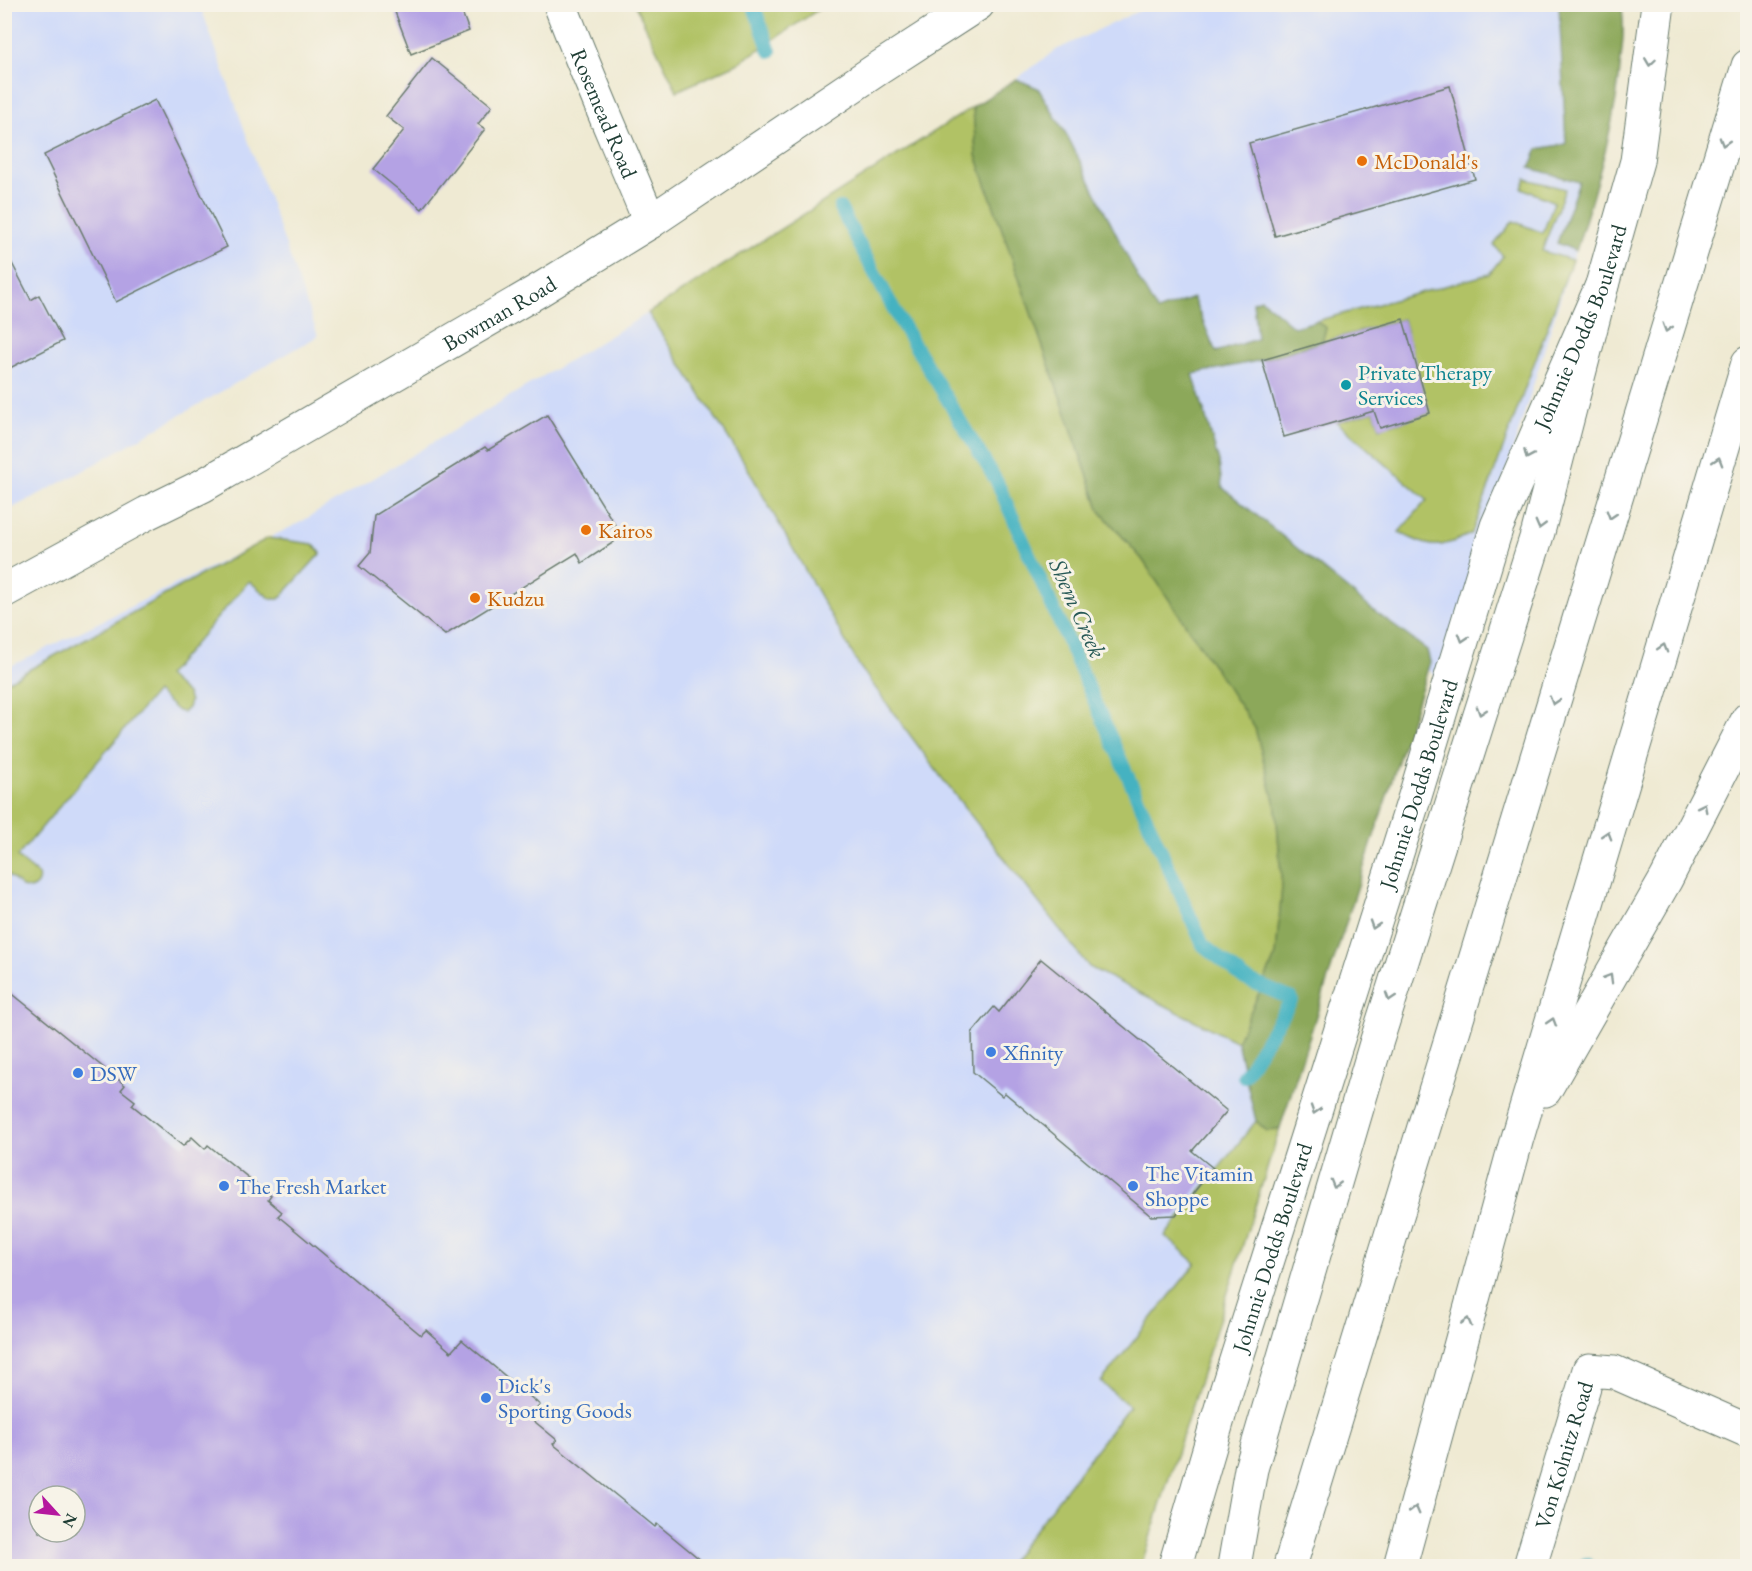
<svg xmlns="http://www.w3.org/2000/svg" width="1752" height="1571" font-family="'EB Garamond',serif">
  <rect width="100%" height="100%" fill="#f7f3e8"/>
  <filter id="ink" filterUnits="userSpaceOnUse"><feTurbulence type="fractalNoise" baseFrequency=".0167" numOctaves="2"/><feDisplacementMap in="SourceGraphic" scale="12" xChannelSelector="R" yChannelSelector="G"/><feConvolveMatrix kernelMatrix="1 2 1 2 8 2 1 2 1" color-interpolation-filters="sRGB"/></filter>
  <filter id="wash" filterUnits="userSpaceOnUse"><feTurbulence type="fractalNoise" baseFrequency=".008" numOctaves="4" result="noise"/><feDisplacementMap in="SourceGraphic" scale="24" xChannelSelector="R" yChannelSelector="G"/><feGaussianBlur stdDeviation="1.35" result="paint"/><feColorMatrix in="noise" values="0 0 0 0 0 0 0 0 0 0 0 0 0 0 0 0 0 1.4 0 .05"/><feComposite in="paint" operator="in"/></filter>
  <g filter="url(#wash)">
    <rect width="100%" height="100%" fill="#efead3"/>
    <g fill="#cfdaf9" fill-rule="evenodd">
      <path d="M 5,5 L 200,5 L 318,336 L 81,472 L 5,512 Z"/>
      <path d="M 1151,5 L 1621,5 L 1624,21 L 1619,86 L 1602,165 L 1441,680 L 1210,502 L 1016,79 L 1056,50 Z"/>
      <path d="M 648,313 L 744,462 L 860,667 L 941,777 L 1089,966 L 1237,1042 L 1256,1121 L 1165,1236 L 1196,1263 L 1101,1382 L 1129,1406 L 1007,1566 L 5,1566 L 5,669 L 301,522 ZM 39,1496 L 75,1496 L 75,1532 L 39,1532 Z"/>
    </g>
    <g fill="#b1c265" stroke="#68804c" stroke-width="1.5">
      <path d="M 635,5 L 825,5 L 737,64 L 677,91 Z"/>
      <path d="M 973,107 L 976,155 L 1100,511 L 1142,559 L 1255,728 L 1276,808 L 1282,887 L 1276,955 L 1237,1042 L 1089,967 L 941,777 L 860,667 L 744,462 L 648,313 Z"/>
      <path d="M 1526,179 L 1565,189 L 1542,251 L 1572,260 L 1472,533 C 1440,550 1431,549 1399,532 L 1427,500 L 1337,422 L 1374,411 L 1380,428 L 1429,413 L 1403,319 L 1322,342 L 1326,328 L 1316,321 L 1489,274 L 1503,256 L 1494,245 L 1513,221 L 1543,233 L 1554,202 L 1522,188 Z"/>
      <path d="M 268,538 L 313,544 L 321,553 L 279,599 L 271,599 L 249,581 L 167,676 L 187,694 L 190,701 L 188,708 L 183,712 L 178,711 L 156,692 L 17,857 L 38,875 C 40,882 37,886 31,889 L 22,887 L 5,872 L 5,683 Z"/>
      <path d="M 1256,1121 L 1267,1131 L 1280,1128 L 1141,1566 L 1007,1566 L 1129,1406 L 1101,1382 L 1196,1263 L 1165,1236 Z"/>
    </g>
    <g fill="#8ca85a" stroke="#567247" stroke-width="1.5">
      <path d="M 1559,5 L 1621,5 C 1625,23 1623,40 1621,59 C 1616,125 1595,188 1576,251 L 1557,243 L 1579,182 L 1530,168 L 1538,149 L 1566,144 Z"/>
      <path d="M 1016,79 L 1038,88 L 1068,137 L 1138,278 L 1157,311 L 1193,298 L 1216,352 L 1257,339 L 1253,302 L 1261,299 L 1294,327 L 1316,321 L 1326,328 L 1322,342 L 1262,360 L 1193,374 L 1219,462 L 1222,487 L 1374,611 L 1427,650 L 1430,662 L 1280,1128 L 1267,1131 L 1256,1121 L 1237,1042 L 1276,955 L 1282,887 L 1276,808 L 1255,728 L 1142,559 L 1100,511 L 976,155 L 973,107 Z"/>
    </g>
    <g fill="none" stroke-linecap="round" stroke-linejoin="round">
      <g stroke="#44b2c1" stroke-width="14">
        <path d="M 753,4 L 770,51"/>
        <path d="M 840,208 L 900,321 L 997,482 L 1203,945 L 1245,979 L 1292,999 L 1244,1076"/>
        <path d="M 1586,1564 L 1586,1566"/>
      </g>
    </g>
    <g id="blocks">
      <g fill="#b4a2e4" fill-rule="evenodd">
        <path d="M 392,4 L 459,4 L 469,31 L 411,54 Z"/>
        <path d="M 432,58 L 492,106 L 478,124 L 485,129 L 422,209 L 373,169 L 404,130 L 386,116 Z"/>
        <path d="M 1450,86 L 1475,179 L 1275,236 L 1249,143 Z"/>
        <path d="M 155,100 L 227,247 L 116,302 L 44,155 Z"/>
        <path d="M 4,248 L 31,300 L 39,295 L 63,341 L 4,371 Z"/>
        <path d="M 1403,319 L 1430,413 L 1380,428 L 1374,411 L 1284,437 L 1262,360 Z"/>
        <path d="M 547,415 L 615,525 L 606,530 L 614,542 L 582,563 L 577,553 L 445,635 L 359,566 L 370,553 L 374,516 L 485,447 L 488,450 Z"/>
        <path d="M 1041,959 L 1227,1111 L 1192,1151 L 1213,1168 L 1176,1215 L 1151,1216 L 1005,1093 L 1002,1096 L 973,1072 L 972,1033 L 994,1007 L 999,1012 Z"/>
        <path d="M 4,987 L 125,1085 L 121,1090 L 135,1101 L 132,1105 L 183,1146 L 192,1137 L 205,1149 L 208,1145 L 271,1196 L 268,1200 L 282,1212 L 278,1216 L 421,1335 L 426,1330 L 451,1352 L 462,1340 L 540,1405 L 529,1417 L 557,1440 L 553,1444 L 655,1527 L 657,1524 L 708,1566 L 4,1566 ZM 39,1496 L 75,1496 L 75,1532 L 39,1532 Z"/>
      </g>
    </g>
  </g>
  <g filter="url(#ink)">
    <use href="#blocks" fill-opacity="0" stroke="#687a6c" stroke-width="1.5"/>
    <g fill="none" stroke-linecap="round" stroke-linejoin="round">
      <defs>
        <g id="minor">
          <path id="s1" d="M 560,4 C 588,78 620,149 650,222"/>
          <path id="s2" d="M 1530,1566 L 1589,1370 L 1614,1372 L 1748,1431"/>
        </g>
        <g id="major">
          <path id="s3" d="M 4,591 L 147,513 L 202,486 L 541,289 L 650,222 L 876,70 L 978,4"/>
          <path id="s4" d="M 1175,1566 L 1225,1395 L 1415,796 L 1497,526 L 1602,285 L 1637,161 L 1658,4"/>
        </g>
        <g id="highway">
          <path d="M 1545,1090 L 1666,879 L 1748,719"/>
          <path d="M 1234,1566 L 1251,1469 L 1377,1040 L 1538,532 L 1602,285"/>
          <path d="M 1290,1566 L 1748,66"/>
          <path d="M 1400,1566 L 1517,1138 L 1748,363"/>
        </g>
      </defs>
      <use href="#minor" stroke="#687a6c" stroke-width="35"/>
      <use href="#major" stroke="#687a6c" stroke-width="35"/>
      <use href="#highway" stroke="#687a6c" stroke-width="35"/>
      <use href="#minor" stroke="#fff" stroke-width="33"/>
      <use href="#major" stroke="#fff" stroke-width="33"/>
      <use href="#highway" stroke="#fff" stroke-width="33"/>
    </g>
    <defs><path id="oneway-chevron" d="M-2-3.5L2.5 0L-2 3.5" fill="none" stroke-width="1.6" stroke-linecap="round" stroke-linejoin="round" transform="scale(1.5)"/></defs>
    <g stroke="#8f9e9a">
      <use href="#oneway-chevron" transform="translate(1650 62) rotate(98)"/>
      <use href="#oneway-chevron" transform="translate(1724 142) rotate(107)"/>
      <use href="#oneway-chevron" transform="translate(1667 328) rotate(107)"/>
      <use href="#oneway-chevron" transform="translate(1528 455) rotate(114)"/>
      <use href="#oneway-chevron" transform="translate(1718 461) rotate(-73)"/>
      <use href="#oneway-chevron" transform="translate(1611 515) rotate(107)"/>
      <use href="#oneway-chevron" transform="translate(1540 525) rotate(105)"/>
      <use href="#oneway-chevron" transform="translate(1463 638) rotate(107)"/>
      <use href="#oneway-chevron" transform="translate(1663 648) rotate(-73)"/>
      <use href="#oneway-chevron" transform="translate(1554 701) rotate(107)"/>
      <use href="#oneway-chevron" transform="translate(1481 711) rotate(108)"/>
      <use href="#oneway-chevron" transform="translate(1703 807) rotate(-63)"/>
      <use href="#oneway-chevron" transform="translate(1607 835) rotate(-73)"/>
      <use href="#oneway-chevron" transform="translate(1374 925) rotate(108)"/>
      <use href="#oneway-chevron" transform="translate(1609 978) rotate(-60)"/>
      <use href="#oneway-chevron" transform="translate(1390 997) rotate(108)"/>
      <use href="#oneway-chevron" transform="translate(1552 1022) rotate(-73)"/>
      <use href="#oneway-chevron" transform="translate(1315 1110) rotate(108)"/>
      <use href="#oneway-chevron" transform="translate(1335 1184) rotate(106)"/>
      <use href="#oneway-chevron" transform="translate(1467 1322) rotate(-75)"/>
      <use href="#oneway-chevron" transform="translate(1415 1510) rotate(-75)"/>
    </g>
  </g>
  <g fill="#e8710a" stroke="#f7f3e8" stroke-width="2">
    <circle cx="1362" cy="161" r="6"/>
    <circle cx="586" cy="530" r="6"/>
    <circle cx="475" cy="598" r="6"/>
  </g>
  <circle fill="#0f9aa8" stroke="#f7f3e8" stroke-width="2" cx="1346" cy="385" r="6"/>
  <g fill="#3f7fe0" stroke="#f7f3e8" stroke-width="2">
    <circle cx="991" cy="1052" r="6"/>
    <circle cx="78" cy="1073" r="6"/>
    <circle cx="224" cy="1186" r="6"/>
    <circle cx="1133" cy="1186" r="6"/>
    <circle cx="486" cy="1398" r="6"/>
  </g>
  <g text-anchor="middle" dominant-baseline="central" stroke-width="6" stroke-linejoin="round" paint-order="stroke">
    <g font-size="22" fill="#1f3d34" stroke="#f7f3e8">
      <text stroke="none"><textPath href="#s1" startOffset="118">Rosemead Road</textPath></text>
      <text stroke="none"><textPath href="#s3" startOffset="568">Bowman Road</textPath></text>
      <text stroke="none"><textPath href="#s4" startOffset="1305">Johnnie Dodds Boulevard</textPath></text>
      <text stroke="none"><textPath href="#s4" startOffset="819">Johnnie Dodds Boulevard</textPath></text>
      <text stroke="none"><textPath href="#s4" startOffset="333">Johnnie Dodds Boulevard</textPath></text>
      <text stroke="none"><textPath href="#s2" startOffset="116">Von Kolnitz Road</textPath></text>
    </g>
    <g font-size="22" fill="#c56008" stroke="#f7f3e8" text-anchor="start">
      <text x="1374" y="161">McDonald's</text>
      <text x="598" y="530">Kairos</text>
      <text x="487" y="598">Kudzu</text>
    </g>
    <g font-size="22" fill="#0d838f" stroke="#f7f3e8" text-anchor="start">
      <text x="1358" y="372">Private Therapy<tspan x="1358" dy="25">Services</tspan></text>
    </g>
    <g font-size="22" fill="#366cbe" stroke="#f7f3e8" text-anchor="start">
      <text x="1003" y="1052">Xfinity</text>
      <text x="90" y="1073">DSW</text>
      <text x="1145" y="1173">The Vitamin<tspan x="1145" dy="25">Shoppe</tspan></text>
      <text x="236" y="1186">The Fresh Market</text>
      <text x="498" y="1385">Dick's<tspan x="498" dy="25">Sporting Goods</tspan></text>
    </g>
    <g font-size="24" font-style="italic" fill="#285a57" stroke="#f7f3e8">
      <text transform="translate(1078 608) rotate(66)">Shem Creek</text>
    </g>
  </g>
  <rect width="1752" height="1571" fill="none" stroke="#f7f3e8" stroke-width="24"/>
  <g transform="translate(57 1514) rotate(117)"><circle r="28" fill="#f7f3e8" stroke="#a1aaa0" stroke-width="1.5"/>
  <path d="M0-4.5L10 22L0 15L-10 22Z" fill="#b5179e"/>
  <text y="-9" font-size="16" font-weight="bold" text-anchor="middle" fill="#1f3d34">N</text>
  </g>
</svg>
